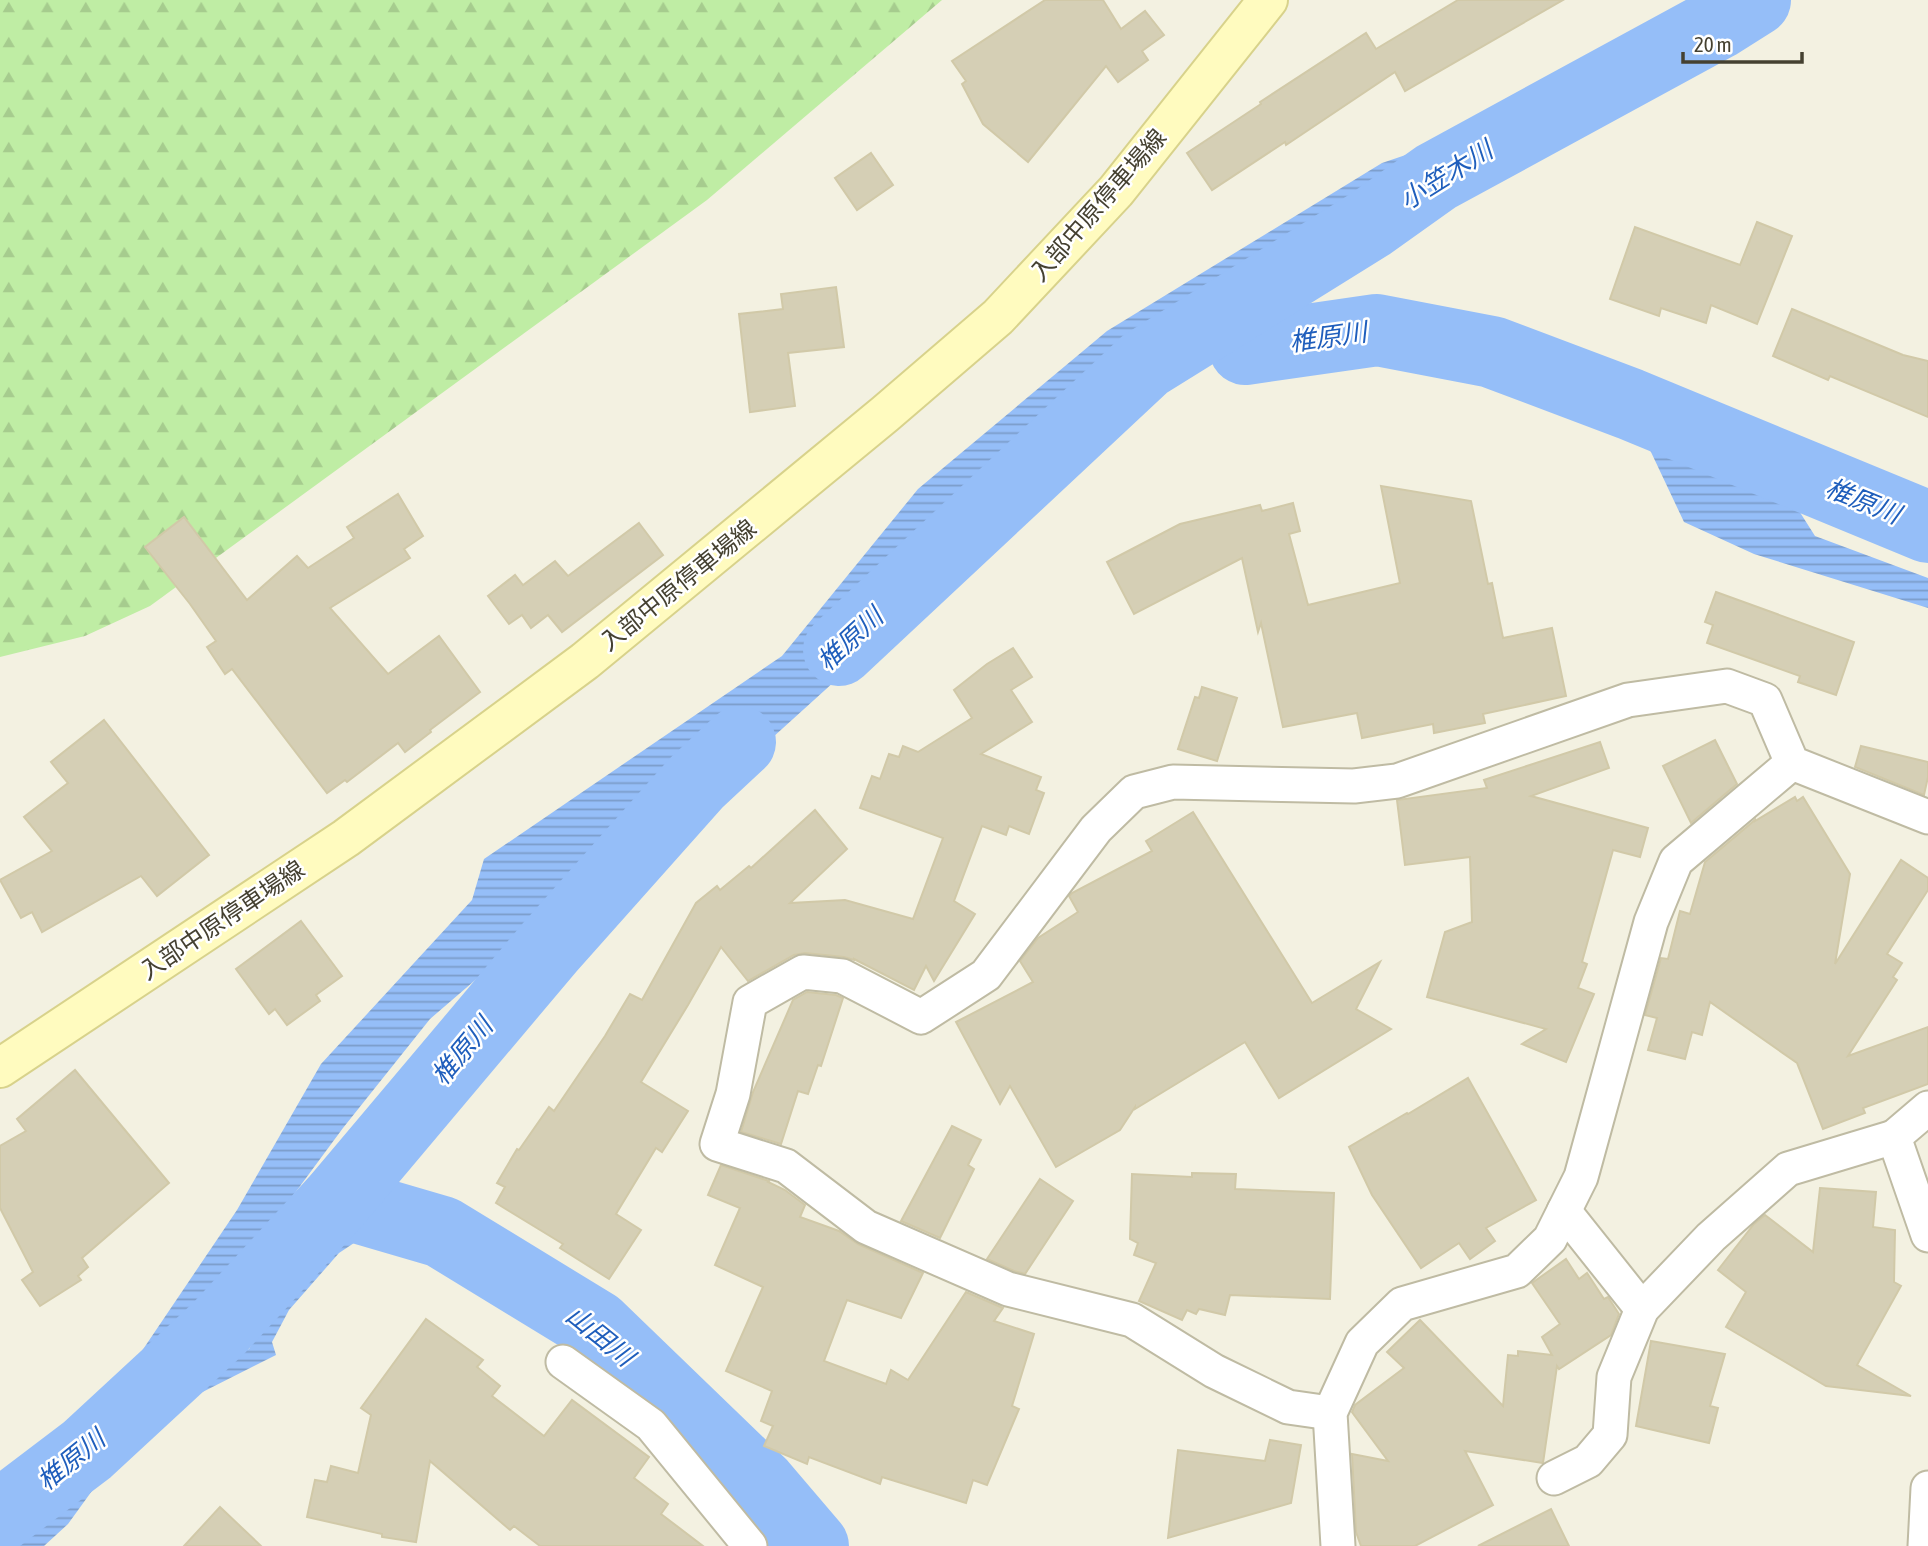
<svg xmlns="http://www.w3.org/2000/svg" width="1928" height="1546" font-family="'Asap Condensed','Noto Sans JP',sans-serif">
  <defs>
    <pattern id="forest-firs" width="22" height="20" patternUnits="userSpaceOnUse" patternTransform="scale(1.75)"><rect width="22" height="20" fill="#bfeda4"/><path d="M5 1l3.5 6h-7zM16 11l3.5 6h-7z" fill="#a6cc8e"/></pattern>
    <pattern id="water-rules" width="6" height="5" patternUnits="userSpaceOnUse" patternTransform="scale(1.75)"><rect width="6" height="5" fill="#95bef8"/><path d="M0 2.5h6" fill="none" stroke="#7b9cc9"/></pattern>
  </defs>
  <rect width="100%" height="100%" fill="#f3f1e1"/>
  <path fill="url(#forest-firs)" d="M 0,0 L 942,0 L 707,200 L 150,606 L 85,636 L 0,657 Z"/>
  <path fill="url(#water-rules)" d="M 1533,112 L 1391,175 L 1307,229 L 1297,242 L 1180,326 L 1254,335 L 1500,335 L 1633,385 L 1711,467 L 1782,484 L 1815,536 L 1928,578 L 1928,608 L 1754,554 L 1684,522 L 1642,433 L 1590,399 L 1513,354 L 1407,342 L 1262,355 L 1118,373 L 1043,421 L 1039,440 L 951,517 L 913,569 L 908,613 L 877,643 L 772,738 L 630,842 L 599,882 L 509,951 L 430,1019 L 343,1128 L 255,1247 L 228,1297 L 178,1380 L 249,1349 L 297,1270 L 335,1222 L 409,1224 L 391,1246 L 363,1237 L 339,1253 L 289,1310 L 272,1342 L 276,1355 L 163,1412 L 110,1466 L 68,1524 L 44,1546 L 0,1546 L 0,1534 L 123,1379 L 237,1210 L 321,1064 L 472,900 L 484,859 L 782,656 L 918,489 L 1107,331 L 1382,163 Z"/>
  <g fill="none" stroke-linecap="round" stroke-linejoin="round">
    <g stroke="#95bef8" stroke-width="72">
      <path d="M 1245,349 L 1377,330 L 1492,352 L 1630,404 L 1928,527"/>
      <path d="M 839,650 L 1145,364 L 1370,224 L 1436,177 L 1717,24 L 1755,0"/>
      <path d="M 336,1201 L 442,1232 L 596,1326 L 761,1485 L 813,1546"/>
      <path d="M 0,1516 L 87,1450 L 219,1328 L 336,1201 L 550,947 L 696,783 L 740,742"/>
    </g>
  </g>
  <g fill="#d5cfb5" stroke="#d1c9a8" stroke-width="2">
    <path d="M 1045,0 L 1103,0 L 1121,29 L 1145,11 L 1164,35 L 1142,51 L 1148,60 L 1118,82 L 1106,66 L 1028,162 L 983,124 L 962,84 L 966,81 L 952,61 Z"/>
    <path d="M 1458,0 L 1563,0 L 1405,91 L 1395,72 L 1286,145 L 1285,142 L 1212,190 L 1187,153 L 1261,104 L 1260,102 L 1366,33 L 1376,49 Z"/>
    <path d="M 871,153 L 893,185 L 857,210 L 835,178 Z"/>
    <path d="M 1757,222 L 1792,236 L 1757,324 L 1711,305 L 1706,323 L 1661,308 L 1659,316 L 1610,299 L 1635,227 L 1740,265 Z"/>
    <path d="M 836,287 L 844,347 L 788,353 L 795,406 L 750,412 L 739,314 L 783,309 L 781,294 Z"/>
    <path d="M 1792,309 L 1903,355 L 1928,361 L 1928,417 L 1830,376 L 1828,380 L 1773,356 Z"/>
    <path d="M 1381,486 L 1471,501 L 1488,584 L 1492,583 L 1503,638 L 1552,628 L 1566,696 L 1483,714 L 1485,723 L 1434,733 L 1433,724 L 1362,738 L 1357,713 L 1283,727 L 1261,623 L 1258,632 L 1242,558 L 1134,614 L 1107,562 L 1180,524 L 1260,505 L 1262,511 L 1293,503 L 1300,531 L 1289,534 L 1308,605 L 1400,583 Z"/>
    <path d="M 398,494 L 423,536 L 404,549 L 410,558 L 330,608 L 388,674 L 439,636 L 480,692 L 430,730 L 431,732 L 405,752 L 398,743 L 347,782 L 345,780 L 327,793 L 232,669 L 225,674 L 207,647 L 216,641 L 190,604 L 145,547 L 184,517 L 247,600 L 297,556 L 308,568 L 354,538 L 347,527 Z"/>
    <path d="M 639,523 L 663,555 L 562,632 L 548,615 L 531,628 L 522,615 L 509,624 L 488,596 L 515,575 L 523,585 L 555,561 L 568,576 Z"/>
    <path d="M 1716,592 L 1854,642 L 1836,695 L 1798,682 L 1800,676 L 1707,643 L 1713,625 L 1705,622 Z"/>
    <path d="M 1013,648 L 1032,677 L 1011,690 L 1032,722 L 981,754 L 1041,777 L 1036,790 L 1044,793 L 1029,834 L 1009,826 L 1006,835 L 982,826 L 954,901 L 975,914 L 934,981 L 926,966 L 914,990 L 854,959 L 854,960 L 844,957 L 805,953 L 794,955 L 748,981 L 721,947 L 688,1005 L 641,1082 L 688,1111 L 662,1152 L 656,1148 L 616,1214 L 641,1230 L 609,1279 L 560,1248 L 563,1244 L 496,1203 L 505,1187 L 497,1183 L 517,1149 L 519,1150 L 549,1107 L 554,1111 L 605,1036 L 630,994 L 642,1000 L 696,903 L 717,886 L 720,890 L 749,866 L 751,868 L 815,810 L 847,849 L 790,903 L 845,900 L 913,919 L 943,838 L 860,808 L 872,776 L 880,779 L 889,754 L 899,757 L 903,746 L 918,752 L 972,718 L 954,690 L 987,664 Z"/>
    <path d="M 1202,687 L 1237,698 L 1217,761 L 1178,749 L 1195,697 L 1199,698 Z"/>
    <path d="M 104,720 L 209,855 L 157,896 L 141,876 L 42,932 L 32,912 L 21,918 L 0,880 L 52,851 L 24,817 L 68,783 L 51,762 Z"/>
    <path d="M 1715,740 L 1737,784 L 1691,823 L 1663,766 Z"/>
    <path d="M 1600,742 L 1609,768 L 1531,796 L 1648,828 L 1640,857 L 1613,850 L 1582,962 L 1587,964 L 1578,988 L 1594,994 L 1566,1062 L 1522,1044 L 1546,1029 L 1427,997 L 1445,932 L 1472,922 L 1470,857 L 1405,865 L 1397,800 L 1487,788 L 1484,780 Z"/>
    <path d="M 1861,746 L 1928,762 L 1928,777 L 1924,795 L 1855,767 Z"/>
    <path d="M 1795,797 L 1797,801 L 1803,797 L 1850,874 L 1835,964 L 1901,860 L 1928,878 L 1928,890 L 1887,954 L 1902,963 L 1893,977 L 1897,980 L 1848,1056 L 1928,1027 L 1928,1084 L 1863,1108 L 1865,1113 L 1823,1129 L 1797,1063 L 1710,1002 L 1702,1035 L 1692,1032 L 1685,1059 L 1648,1050 L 1657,1018 L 1645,1015 L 1661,958 L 1668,959 L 1680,911 L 1690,914 L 1705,862 L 1755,820 L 1755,821 Z"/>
    <path d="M 1193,812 L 1312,1003 L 1380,962 L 1356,1009 L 1391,1029 L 1279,1098 L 1245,1042 L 1135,1109 L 1135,1107 L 1120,1130 L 1056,1167 L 1010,1086 L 1000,1104 L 956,1022 L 1033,982 L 1020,961 L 1038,938 L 1078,912 L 1069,896 L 1072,893 L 1152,851 L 1146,841 Z"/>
    <path d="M 301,921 L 342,976 L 316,995 L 320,1001 L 287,1025 L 275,1009 L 269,1014 L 236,969 Z"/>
    <path d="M 807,992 L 836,995 L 843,998 L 821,1066 L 818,1065 L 808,1094 L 798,1091 L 781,1144 L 741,1132 L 753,1092 L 793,1000 Z"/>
    <path d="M 75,1070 L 169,1183 L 82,1258 L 88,1267 L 78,1276 L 81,1280 L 40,1306 L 22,1280 L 33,1272 L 0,1208 L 0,1146 L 26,1131 L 17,1119 Z"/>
    <path d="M 1468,1078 L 1536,1200 L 1486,1228 L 1495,1241 L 1470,1259 L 1459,1243 L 1421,1268 L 1372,1195 L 1349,1147 L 1407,1113 L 1408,1114 Z"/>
    <path d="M 952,1126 L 981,1140 L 968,1165 L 974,1169 L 940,1238 L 901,1221 Z"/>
    <path d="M 721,1165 L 769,1181 L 768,1182 L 785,1190 L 805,1205 L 800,1217 L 839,1231 L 858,1244 L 923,1273 L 901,1318 L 847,1300 L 824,1361 L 886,1384 L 891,1370 L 908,1380 L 966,1292 L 1003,1308 L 994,1321 L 1034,1334 L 1012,1406 L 1019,1409 L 987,1485 L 973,1480 L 966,1503 L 882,1477 L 880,1484 L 809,1457 L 807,1464 L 764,1446 L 773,1426 L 761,1421 L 772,1391 L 726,1371 L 763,1287 L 715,1265 L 740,1208 L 708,1195 Z"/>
    <path d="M 1192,1173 L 1236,1174 L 1235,1189 L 1334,1193 L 1330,1299 L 1230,1295 L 1225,1315 L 1199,1309 L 1196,1314 L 1187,1310 L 1182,1320 L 1139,1301 L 1156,1263 L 1134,1255 L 1138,1243 L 1130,1239 L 1132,1174 L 1192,1177 Z"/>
    <path d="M 1040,1179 L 1073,1201 L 1025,1274 L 1014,1271 L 987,1259 Z"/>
    <path d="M 1820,1188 L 1876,1192 L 1873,1227 L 1895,1230 L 1894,1282 L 1901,1286 L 1857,1365 L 1911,1396 L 1826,1386 L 1726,1327 L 1746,1292 L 1718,1270 L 1754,1224 L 1765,1215 L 1813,1252 Z"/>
    <path d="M 1566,1259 L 1579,1279 L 1587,1273 L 1604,1299 L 1608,1297 L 1619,1314 L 1611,1335 L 1559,1369 L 1557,1366 L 1543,1463 L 1465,1451 L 1493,1505 L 1415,1546 L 1361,1546 L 1356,1532 L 1352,1454 L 1388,1461 L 1352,1412 L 1355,1405 L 1404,1368 L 1387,1352 L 1420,1320 L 1503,1406 L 1508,1355 L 1518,1356 L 1518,1351 L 1552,1355 L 1542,1337 L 1560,1324 L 1532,1283 Z"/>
    <path d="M 426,1319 L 483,1360 L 477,1367 L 500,1386 L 492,1396 L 544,1436 L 572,1400 L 649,1457 L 634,1478 L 668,1504 L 661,1514 L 703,1546 L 540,1546 L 514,1526 L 510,1530 L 430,1461 L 416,1542 L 382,1537 L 382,1534 L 307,1517 L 315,1480 L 327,1482 L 331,1466 L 358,1473 L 371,1415 L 361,1408 Z"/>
    <path d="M 1651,1341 L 1725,1354 L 1710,1406 L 1718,1408 L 1709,1443 L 1636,1426 Z"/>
    <path d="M 1270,1440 L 1301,1445 L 1291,1503 L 1168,1538 L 1178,1450 L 1265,1461 Z"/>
    <path d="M 220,1507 L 261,1546 L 184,1546 Z"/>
    <path d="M 1551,1509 L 1569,1546 L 1478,1546 Z"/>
  </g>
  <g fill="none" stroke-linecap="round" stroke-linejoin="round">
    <defs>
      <g id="minor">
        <path d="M 1928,1108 L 1894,1137 L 1928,1235"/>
        <path d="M 1564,1211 L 1642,1309"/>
        <path d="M 563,1362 L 651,1425 L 750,1546"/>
        <path d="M 1330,1413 L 1288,1407 L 1214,1371 L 1132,1320 L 1008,1289 L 866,1227 L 786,1166 L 717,1144 L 733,1094 L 750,1002 L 803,972 L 842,976 L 921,1017 L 986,975 L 1096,829 L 1134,792 L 1173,782 L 1354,786 L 1397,781 L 1628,700 L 1727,686 L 1765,700 L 1792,763 L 1928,817"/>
        <path d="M 1554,1478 L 1588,1461 L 1610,1435 L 1614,1377 L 1642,1309 L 1711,1237 L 1788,1169 L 1894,1137"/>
        <path d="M 1338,1546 L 1330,1413 L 1362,1343 L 1402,1304 L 1517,1271 L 1550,1239 L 1581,1177 L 1651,922 L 1676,861 L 1792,763"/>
        <path d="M 1925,1546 L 1928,1488"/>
      </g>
      <path id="secondary" d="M 0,1068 L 346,838 L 585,661 L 885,414 L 998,317 L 1116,191 L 1268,0"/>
    </defs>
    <use href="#minor" stroke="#bfbba3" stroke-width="37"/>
    <use href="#secondary" stroke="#d8d28b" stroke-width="42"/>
    <use href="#minor" stroke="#fff" stroke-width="33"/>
    <use href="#secondary" stroke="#fffbbf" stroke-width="38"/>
  </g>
  <g text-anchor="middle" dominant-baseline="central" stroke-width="5" stroke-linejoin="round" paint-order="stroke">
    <g font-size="24" fill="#454131" stroke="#fff">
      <text transform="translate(1098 205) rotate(-49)">入部中原停車場線</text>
      <text transform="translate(678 585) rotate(-39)">入部中原停車場線</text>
      <text transform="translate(222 920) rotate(-34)">入部中原停車場線</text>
    </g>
    <g font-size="26" font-style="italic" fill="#1f5ebc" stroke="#fff">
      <text transform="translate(1446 175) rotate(-32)">小笠木川</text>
      <text transform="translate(1328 337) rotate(-8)">椎原川</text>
      <text transform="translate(1863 501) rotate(22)">椎原川</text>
      <text transform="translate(850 639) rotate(-43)">椎原川</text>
      <text transform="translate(462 1051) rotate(-50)">椎原川</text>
      <text transform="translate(600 1336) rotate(39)">山田川</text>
      <text transform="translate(71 1460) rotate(-39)">椎原川</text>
    </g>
  </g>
  <path d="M1683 52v10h119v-10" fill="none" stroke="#454131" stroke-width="3.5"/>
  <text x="1694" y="52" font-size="21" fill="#454131" stroke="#ffffff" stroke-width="5" paint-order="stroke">20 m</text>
</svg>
